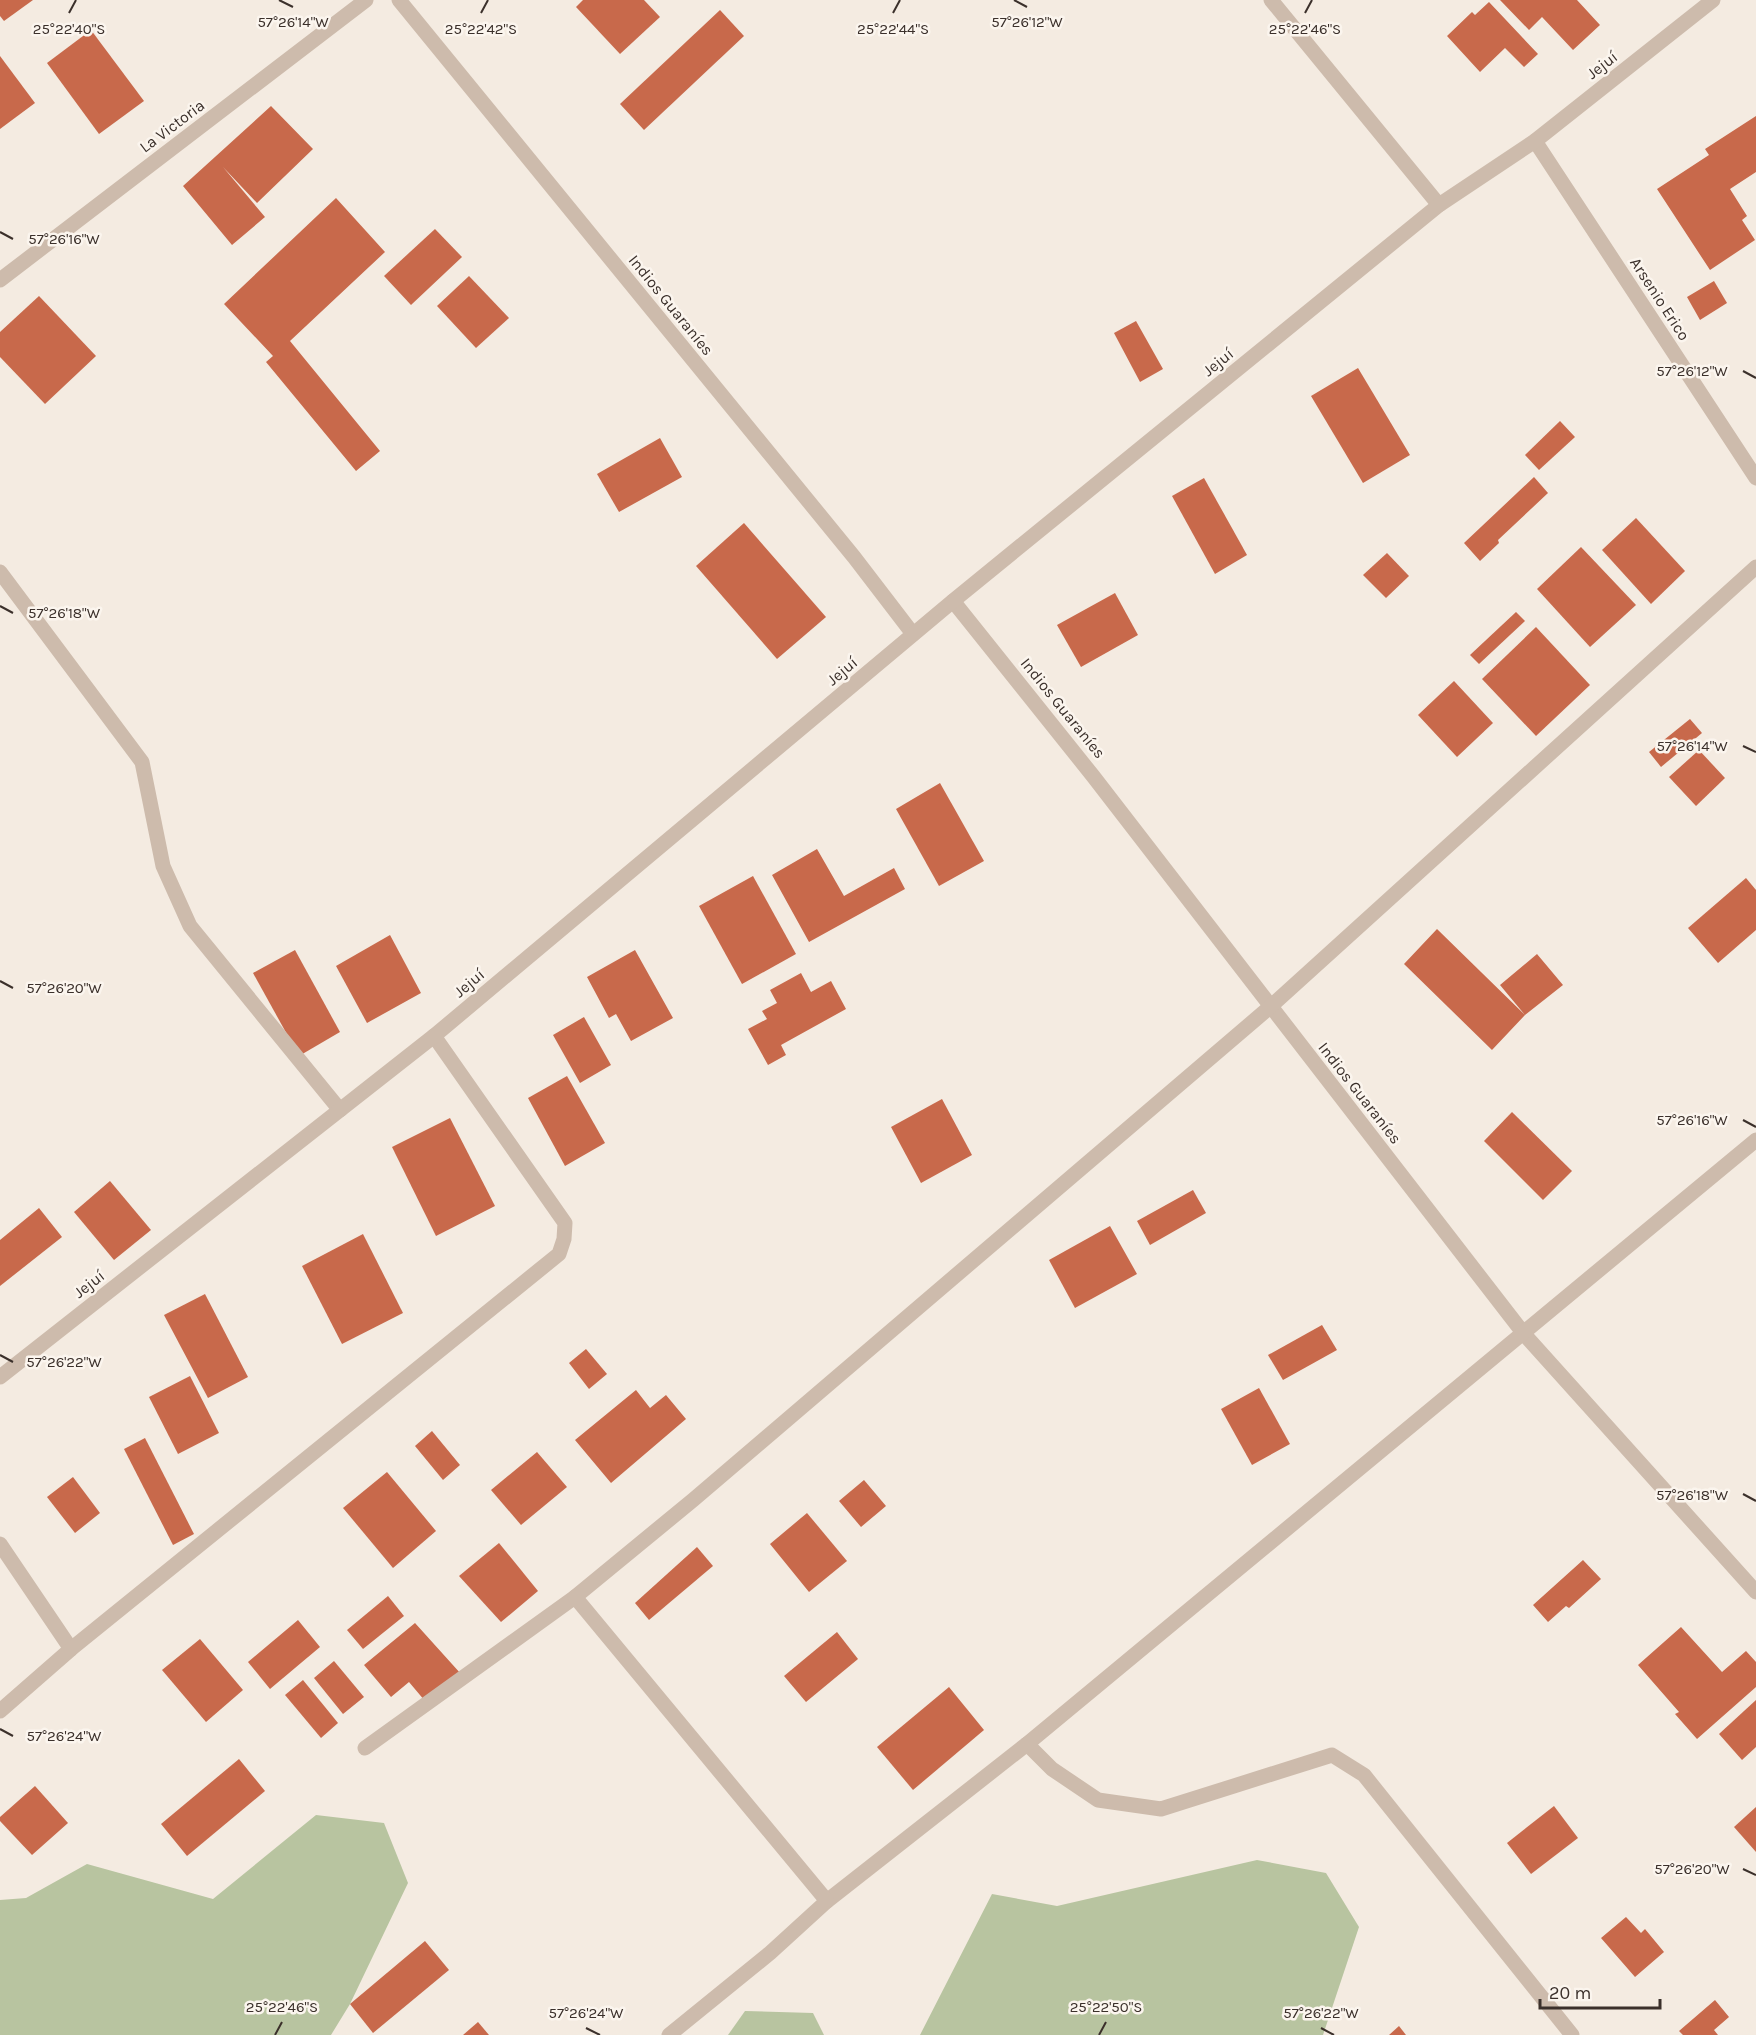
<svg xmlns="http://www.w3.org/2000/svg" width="1756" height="2035" font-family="Karla,sans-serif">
  <rect width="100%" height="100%" fill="#f4ebe1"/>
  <g fill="#b8c4a0">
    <path d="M 316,1815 L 384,1823 L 408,1883 L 350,2004 L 331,2035 L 0,2035 L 0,1900 L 26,1898 L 87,1864 L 213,1899 Z"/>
    <path d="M 1257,1860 L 1326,1873 L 1359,1927 L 1323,2035 L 920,2035 L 992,1894 L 1057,1906 Z"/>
    <path d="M 745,2011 L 813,2013 L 824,2035 L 728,2035 Z"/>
  </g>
  <g fill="#c8694b">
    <path d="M 0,0 L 33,0 L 4,21 L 0,16 Z"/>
    <path d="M 583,0 L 644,0 L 660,17 L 620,54 L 576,7 Z"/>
    <path d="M 1500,0 L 1577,0 L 1600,25 L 1573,50 L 1542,17 L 1529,30 Z"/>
    <path d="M 1489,2 L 1538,54 L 1524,67 L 1505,48 L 1480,72 L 1447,36 L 1472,12 L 1475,15 Z"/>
    <path d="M 720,10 L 744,36 L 644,130 L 620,104 Z"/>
    <path d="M 91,30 L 144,101 L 99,134 L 47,63 Z"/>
    <path d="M 0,56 L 35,103 L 0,129 Z"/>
    <path d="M 271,106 L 313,149 L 257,203 L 223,167 L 265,217 L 232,245 L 183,186 Z"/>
    <path d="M 1756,116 L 1756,172 L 1730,189 L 1747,216 L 1742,220 L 1755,240 L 1710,270 L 1657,189 L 1709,155 L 1705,149 Z"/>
    <path d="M 336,198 L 385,252 L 290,341 L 380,451 L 356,471 L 266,362 L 273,356 L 224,304 Z"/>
    <path d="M 435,229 L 462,257 L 411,305 L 384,276 Z"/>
    <path d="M 469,276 L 509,318 L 476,348 L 437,306 Z"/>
    <path d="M 1714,281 L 1727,303 L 1700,320 L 1687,297 Z"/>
    <path d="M 39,296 L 96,356 L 45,404 L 0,357 L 0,332 Z"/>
    <path d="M 1136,321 L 1163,369 L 1140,382 L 1114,333 Z"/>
    <path d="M 1358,368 L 1410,455 L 1363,483 L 1311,396 Z"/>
    <path d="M 1560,421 L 1575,437 L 1539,470 L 1525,455 Z"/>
    <path d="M 660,438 L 682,477 L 619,512 L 597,474 Z"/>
    <path d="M 1534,477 L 1548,493 L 1498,540 L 1499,543 L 1480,561 L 1464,543 Z"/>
    <path d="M 1204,478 L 1247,555 L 1215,574 L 1172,496 Z"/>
    <path d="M 1636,518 L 1685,571 L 1651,604 L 1602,550 Z"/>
    <path d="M 744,523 L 826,617 L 777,659 L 696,566 Z"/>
    <path d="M 1581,547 L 1636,605 L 1590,647 L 1537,589 Z"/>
    <path d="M 1387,553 L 1409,576 L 1386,598 L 1363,575 Z"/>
    <path d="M 1115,593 L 1138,635 L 1081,667 L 1057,625 Z"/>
    <path d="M 1516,612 L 1525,621 L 1479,664 L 1470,655 Z"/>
    <path d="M 1536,627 L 1590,685 L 1536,736 L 1482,679 Z"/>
    <path d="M 1454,681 L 1493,723 L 1457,757 L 1418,715 Z"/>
    <path d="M 1690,719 L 1702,733 L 1661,767 L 1649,752 Z"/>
    <path d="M 1699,750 L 1725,778 L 1696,806 L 1669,777 Z"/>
    <path d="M 940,783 L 984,861 L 939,886 L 896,809 Z"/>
    <path d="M 817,849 L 844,896 L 894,868 L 905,889 L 809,942 L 772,875 Z"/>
    <path d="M 753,876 L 796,954 L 742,984 L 699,906 Z"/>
    <path d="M 1746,878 L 1756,890 L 1756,930 L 1718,963 L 1688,928 Z"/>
    <path d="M 1437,929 L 1525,1015 L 1500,985 L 1537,954 L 1563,985 L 1525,1015 L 1492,1050 L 1404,964 Z"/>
    <path d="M 390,935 L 421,993 L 367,1023 L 336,966 Z"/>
    <path d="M 295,950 L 340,1032 L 299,1056 L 253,973 Z"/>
    <path d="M 635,950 L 673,1018 L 631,1041 L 616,1014 L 609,1018 L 587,977 Z"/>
    <path d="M 801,973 L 811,992 L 831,981 L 846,1009 L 781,1045 L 786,1055 L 768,1065 L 748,1029 L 767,1019 L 762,1011 L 777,1003 L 770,990 Z"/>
    <path d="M 584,1017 L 611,1065 L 580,1083 L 553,1035 Z"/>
    <path d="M 567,1076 L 605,1143 L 565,1166 L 528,1098 Z"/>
    <path d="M 942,1099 L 972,1155 L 921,1183 L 891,1127 Z"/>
    <path d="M 1512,1112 L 1572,1171 L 1543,1200 L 1484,1141 Z"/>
    <path d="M 450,1118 L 495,1206 L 436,1236 L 392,1147 Z"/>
    <path d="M 110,1181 L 151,1230 L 114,1260 L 74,1212 Z"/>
    <path d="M 1193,1190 L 1206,1213 L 1150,1245 L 1137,1221 Z"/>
    <path d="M 39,1208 L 62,1237 L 0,1286 L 0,1240 Z"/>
    <path d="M 1110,1226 L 1137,1274 L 1075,1308 L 1049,1260 Z"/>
    <path d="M 363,1234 L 403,1313 L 342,1344 L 302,1266 Z"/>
    <path d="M 205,1294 L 248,1377 L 208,1398 L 164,1315 Z"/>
    <path d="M 1322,1325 L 1337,1350 L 1283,1380 L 1268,1355 Z"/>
    <path d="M 586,1349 L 607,1374 L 589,1389 L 569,1363 Z"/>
    <path d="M 190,1376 L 219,1433 L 178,1454 L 149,1397 Z"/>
    <path d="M 1259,1388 L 1290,1444 L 1252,1465 L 1221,1409 Z"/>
    <path d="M 636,1390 L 650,1408 L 666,1395 L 686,1419 L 611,1483 L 575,1440 Z"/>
    <path d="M 432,1431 L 460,1465 L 443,1480 L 415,1446 Z"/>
    <path d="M 145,1438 L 194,1534 L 173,1545 L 124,1449 Z"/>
    <path d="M 537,1452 L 567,1487 L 521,1525 L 491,1490 Z"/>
    <path d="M 387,1472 L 436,1531 L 393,1568 L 343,1508 Z"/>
    <path d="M 73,1477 L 100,1513 L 75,1533 L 47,1497 Z"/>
    <path d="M 864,1480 L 886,1506 L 861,1527 L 839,1501 Z"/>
    <path d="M 807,1513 L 847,1561 L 809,1592 L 770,1544 Z"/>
    <path d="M 499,1543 L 538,1591 L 501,1622 L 459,1576 Z"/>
    <path d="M 697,1547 L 713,1566 L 649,1620 L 635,1603 Z"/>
    <path d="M 1583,1560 L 1601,1579 L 1569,1608 L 1566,1606 L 1548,1622 L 1533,1605 Z"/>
    <path d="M 388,1596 L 404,1616 L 363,1649 L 347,1630 Z"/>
    <path d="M 298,1620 L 320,1647 L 270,1689 L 248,1662 Z"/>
    <path d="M 415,1623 L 461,1674 L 425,1701 L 409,1682 L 391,1697 L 364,1665 Z"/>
    <path d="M 1681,1627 L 1722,1672 L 1746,1651 L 1756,1662 L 1756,1687 L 1697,1739 L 1675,1714 L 1679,1712 L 1638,1665 Z"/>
    <path d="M 837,1632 L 858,1659 L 806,1702 L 784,1676 Z"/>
    <path d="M 200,1639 L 243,1690 L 206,1722 L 162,1670 Z"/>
    <path d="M 334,1661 L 364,1697 L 343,1714 L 314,1678 Z"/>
    <path d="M 303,1680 L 338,1723 L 321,1738 L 285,1695 Z"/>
    <path d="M 949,1687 L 984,1730 L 913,1790 L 877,1747 Z"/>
    <path d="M 1756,1700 L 1756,1747 L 1742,1760 L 1719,1734 Z"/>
    <path d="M 239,1759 L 265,1791 L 187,1856 L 161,1824 Z"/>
    <path d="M 35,1786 L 68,1823 L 32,1855 L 0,1821 L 0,1817 Z"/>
    <path d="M 1554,1806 L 1578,1838 L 1531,1874 L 1507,1843 Z"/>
    <path d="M 1756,1807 L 1756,1852 L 1734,1827 Z"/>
    <path d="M 1626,1917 L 1641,1933 L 1645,1929 L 1664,1952 L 1635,1977 L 1601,1938 Z"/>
    <path d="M 425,1941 L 449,1970 L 373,2033 L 350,2004 Z"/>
    <path d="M 1715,2000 L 1729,2017 L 1714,2030 L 1718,2035 L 1683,2035 L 1679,2031 Z"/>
    <path d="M 478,2022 L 489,2035 L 463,2035 Z"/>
    <path d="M 1399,2026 L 1406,2035 L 1389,2035 Z"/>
  </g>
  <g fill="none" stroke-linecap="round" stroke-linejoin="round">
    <g stroke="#cdbbac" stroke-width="15">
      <path d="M 0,1544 L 71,1649"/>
      <path d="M 0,1711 L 71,1649 L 559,1254 L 564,1239 L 565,1223 L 434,1036"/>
    </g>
    <g stroke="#cdbbac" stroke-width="15">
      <path d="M 399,0 L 854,557 L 913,634"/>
      <path d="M 1271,0 L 1439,205"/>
      <path d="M 1535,141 L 1756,478"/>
      <path d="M 0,280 L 366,0"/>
      <path d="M 0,572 L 142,762 L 163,866 L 190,926 L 340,1110"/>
      <path d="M 953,601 L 1093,776 L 1524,1334 L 1756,1592"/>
      <path d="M 0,1377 L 434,1036 L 953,601 L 1439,205 L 1535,141 L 1713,0"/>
      <path d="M 1027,1744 L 1052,1769 L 1098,1800 L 1161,1809 L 1332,1755 L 1364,1775 L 1572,2035"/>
      <path d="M 365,1748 L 575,1597"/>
      <path d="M 827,1901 L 1027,1744 L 1756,1140"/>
      <path d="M 669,2035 L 770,1953 L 827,1901 L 575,1597 L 693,1500 L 1270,1007 L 1756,567"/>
    </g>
  </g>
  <path fill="none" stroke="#3b302b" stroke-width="2" d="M 279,0 L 293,7M 1014,0 L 1027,7M 69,13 L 76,0M 481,13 L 488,0M 893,13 L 900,0M 1305,13 L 1312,0M 0,232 L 13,239M 1743,371 L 1756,378M 0,606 L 13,613M 1743,746 L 1756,752M 0,981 L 13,988M 1743,1120 L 1756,1127M 0,1355 L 13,1362M 1743,1494 L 1756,1501M 0,1729 L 13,1736M 1743,1869 L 1756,1875M 586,2028 L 600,2035M 1321,2028 L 1334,2035M 275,2035 L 282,2022M 1099,2035 L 1106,2022"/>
  <g text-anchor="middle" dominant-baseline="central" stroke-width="5" stroke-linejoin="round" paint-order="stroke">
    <g font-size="16" fill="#3b302b" stroke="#fbf5ee">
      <text transform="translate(1602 65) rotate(-38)">Jejuí</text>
      <text transform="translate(172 126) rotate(-37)">La Victoria</text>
      <text transform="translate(1660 299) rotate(57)">Arsenio Erico</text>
      <text transform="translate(671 305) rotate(51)">Indios Guaraníes</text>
      <text transform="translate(1218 362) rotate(-39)">Jejuí</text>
      <text transform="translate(842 671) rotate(-40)">Jejuí</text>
      <text transform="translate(1063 708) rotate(51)">Indios Guaraníes</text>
      <text transform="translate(469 983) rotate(-40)">Jejuí</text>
      <text transform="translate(1360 1093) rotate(52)">Indios Guaraníes</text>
      <text transform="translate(89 1284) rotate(-38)">Jejuí</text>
    </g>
  </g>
  <g font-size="15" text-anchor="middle" fill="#3b302b" stroke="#fbf5ee" stroke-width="5" stroke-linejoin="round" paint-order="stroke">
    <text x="293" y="27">57°26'14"W</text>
    <text x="1027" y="27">57°26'12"W</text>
    <text x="69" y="34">25°22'40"S</text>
    <text x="481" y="34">25°22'42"S</text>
    <text x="893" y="34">25°22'44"S</text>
    <text x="1305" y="34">25°22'46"S</text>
    <text x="64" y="244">57°26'16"W</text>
    <text x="1692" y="376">57°26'12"W</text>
    <text x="64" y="618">57°26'18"W</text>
    <text x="1692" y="751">57°26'14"W</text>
    <text x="64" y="993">57°26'20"W</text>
    <text x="1692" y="1125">57°26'16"W</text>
    <text x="64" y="1367">57°26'22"W</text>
    <text x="1692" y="1500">57°26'18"W</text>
    <text x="64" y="1741">57°26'24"W</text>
    <text x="1692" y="1874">57°26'20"W</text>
    <text x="282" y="2012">25°22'46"S</text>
    <text x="1106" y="2012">25°22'50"S</text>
    <text x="586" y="2018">57°26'24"W</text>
    <text x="1321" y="2018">57°26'22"W</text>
  </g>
  <path d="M1540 1999v9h120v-9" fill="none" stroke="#3b302b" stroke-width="3"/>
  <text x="1549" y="1999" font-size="18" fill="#3b302b" stroke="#fbf5ee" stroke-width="4.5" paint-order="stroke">20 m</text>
</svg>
